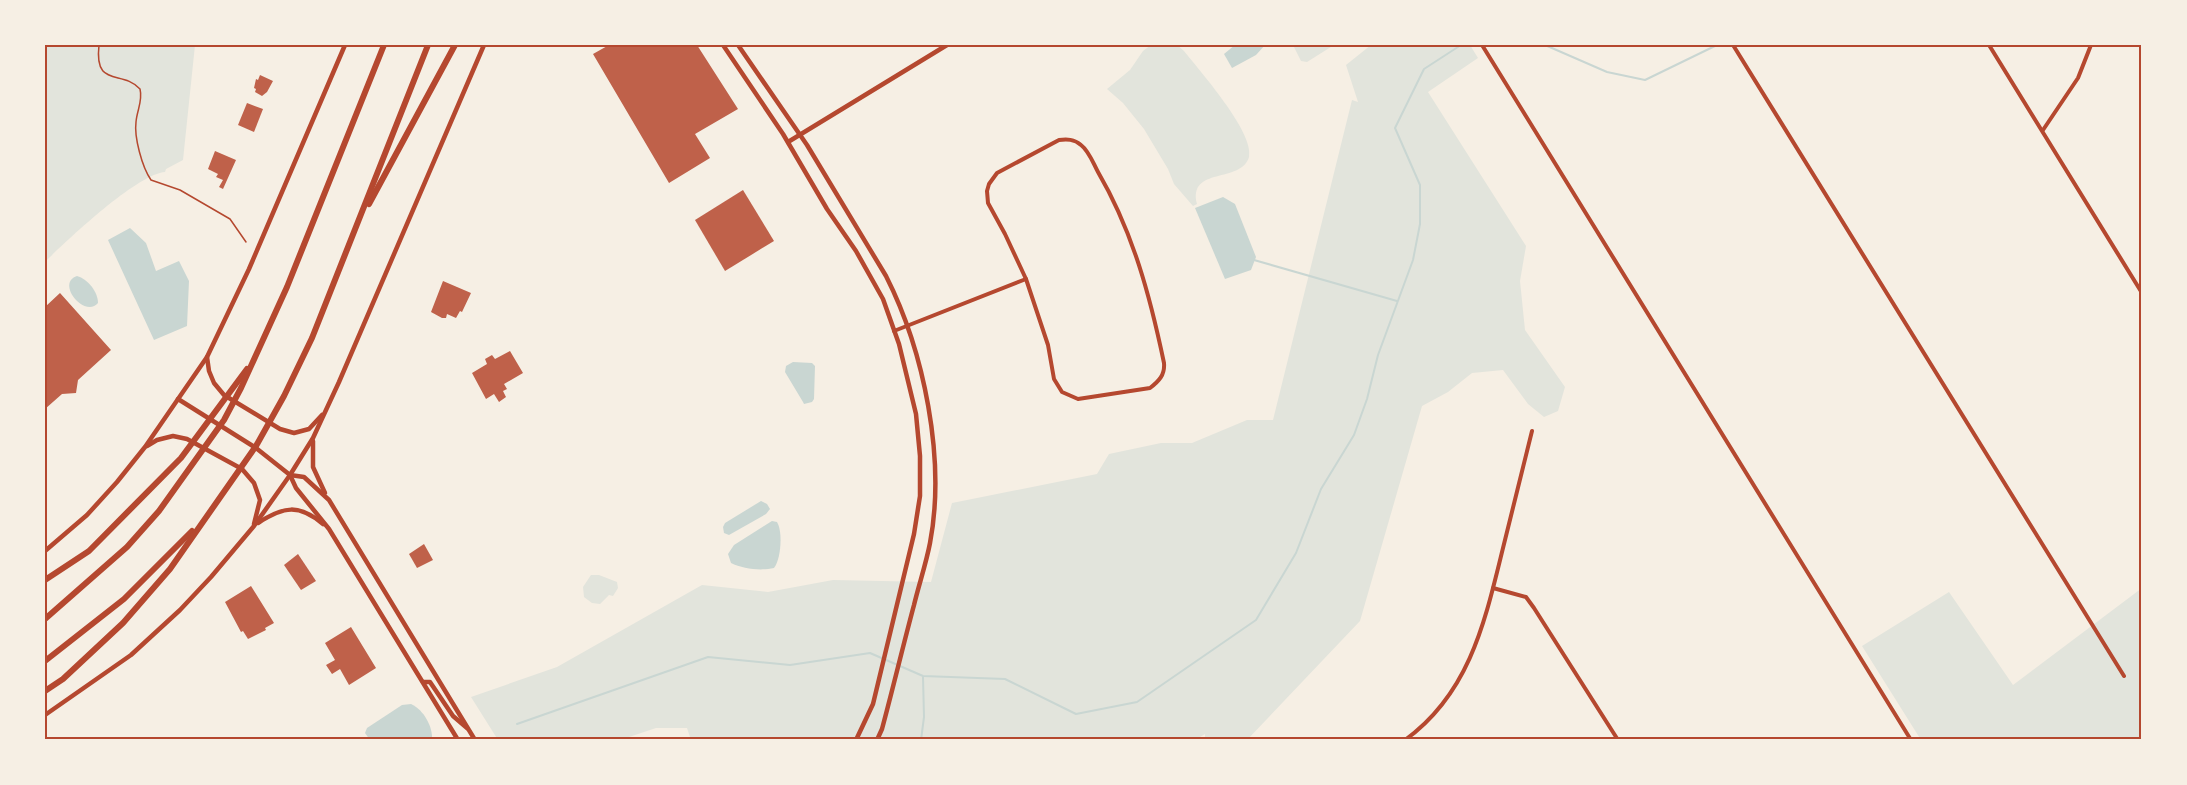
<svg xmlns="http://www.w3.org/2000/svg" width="2187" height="785" font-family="'Exo 2',sans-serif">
  <rect width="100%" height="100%" fill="#f6efe4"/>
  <g fill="#e2e4dc">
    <path d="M 45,45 L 195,45 L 183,160 L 166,169 L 165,172 C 137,174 66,241 45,262 Z"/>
    <path d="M 1151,45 L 1177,45 L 1184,51 C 1199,70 1255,133 1249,157 C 1241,184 1188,166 1197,204 L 1193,206 L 1174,184 L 1168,169 L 1144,129 L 1123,103 L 1107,89 L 1130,70 L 1143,51 Z"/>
    <path d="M 1293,45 L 1334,45 L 1307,62 L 1301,61 Z"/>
    <path d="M 1371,45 L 1470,45 L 1478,58 L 1428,92 L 1526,246 L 1520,281 L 1525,330 L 1565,387 L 1558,411 L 1544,417 L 1528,404 L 1503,370 L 1472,373 L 1448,392 L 1422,406 L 1360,621 L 1247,740 L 1205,740 L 1205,734 L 1195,740 L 691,740 L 687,728 L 656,728 L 620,740 L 498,740 L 471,697 L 557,667 L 702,585 L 768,592 L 833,580 L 931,582 L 952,503 L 1097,474 L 1109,454 L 1161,443 L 1192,443 L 1247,420 L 1273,420 L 1352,100 L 1358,102 L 1346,65 Z"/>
    <path d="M 591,575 L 599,575 L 617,582 L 618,588 L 613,596 L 609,595 L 600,604 L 592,603 L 584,597 L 583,587 Z"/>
    <path d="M 2142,588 L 2142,740 L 1921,740 L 1862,646 L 1949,592 L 2013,685 Z"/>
  </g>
  <g fill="#c9d6d2">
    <path d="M 1235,45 L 1265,45 L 1256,55 L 1232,68 L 1224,54 Z"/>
    <path d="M 1223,197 L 1235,204 L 1256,257 L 1251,270 L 1225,279 L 1195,208 Z"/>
    <path d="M 130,228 L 146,243 L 156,271 L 179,261 L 189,281 L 187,326 L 154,340 L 108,240 Z"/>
    <path d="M 77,276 C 88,279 98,292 98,303 C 85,319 55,283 77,276 Z"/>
    <path d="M 793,362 L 812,363 L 815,366 L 814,399 L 812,402 L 804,404 L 803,402 L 785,372 L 786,366 Z"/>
    <path d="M 761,501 L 767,504 L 770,509 L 766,514 L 729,535 L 724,533 L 723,527 L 725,523 Z"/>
    <path d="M 772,521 L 777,522 C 783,532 781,559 774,568 C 761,571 743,569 731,563 L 728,554 L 734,545 Z"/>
    <path d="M 411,704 C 424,710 433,727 432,740 L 370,740 L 365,733 L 367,728 L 402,705 Z"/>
  </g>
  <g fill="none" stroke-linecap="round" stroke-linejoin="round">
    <g stroke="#c9d6d2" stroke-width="2">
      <path d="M 1545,45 L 1607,72 L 1645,80 L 1717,45"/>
      <path d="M 1254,260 L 1397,301"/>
      <path d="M 517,724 L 708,657 L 790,665 L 870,653 L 923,676 L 1005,679 L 1076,714 L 1137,702 L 1256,620 L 1296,553 L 1321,489 L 1354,435 L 1367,399 L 1378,355 L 1413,260 L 1420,224 L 1420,185 L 1395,128 L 1424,69 L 1461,45"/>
      <path d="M 921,740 L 924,717 L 923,677"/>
    </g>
  </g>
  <g fill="#bf614a">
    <path d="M 609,45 L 697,45 L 738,109 L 695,134 L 710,158 L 669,183 L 593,54 Z"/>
    <path d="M 260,75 L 273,81 L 267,92 L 262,96 L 255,92 L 256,89 L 254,88 L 256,79 L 258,80 Z"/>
    <path d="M 247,103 L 263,109 L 254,132 L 238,125 Z"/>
    <path d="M 215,151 L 236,160 L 223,189 L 219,187 L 223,180 L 216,177 L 218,174 L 208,169 Z"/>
    <path d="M 743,190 L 774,241 L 725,271 L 695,220 Z"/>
    <path d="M 443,281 L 471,293 L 462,312 L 460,311 L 456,318 L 447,314 L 446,318 L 442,318 L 431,312 Z"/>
    <path d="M 60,293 L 111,350 L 78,380 L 76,393 L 62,394 L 45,409 L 45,307 Z"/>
    <path d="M 510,351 L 523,373 L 504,384 L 507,389 L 503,391 L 506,397 L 499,402 L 494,394 L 486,399 L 472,373 L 487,364 L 485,359 L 492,355 L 495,359 Z"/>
    <path d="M 424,544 L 433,560 L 417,568 L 409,554 Z"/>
    <path d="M 298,554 L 316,581 L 301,590 L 284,565 Z"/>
    <path d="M 251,586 L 274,623 L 265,628 L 266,630 L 248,639 L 243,631 L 241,632 L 225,602 Z"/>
    <path d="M 351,627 L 376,668 L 349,685 L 340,669 L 332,674 L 326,665 L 335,660 L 325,643 Z"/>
  </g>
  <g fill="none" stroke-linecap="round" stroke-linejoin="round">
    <path stroke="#b5482f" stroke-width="1.5" d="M 99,45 C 94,89 122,69 140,89 C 143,101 137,110 136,122 C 134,137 142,167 151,180 L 180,190 L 230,219 L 246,242"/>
    <g stroke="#b5482f" stroke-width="4">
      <path d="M 1482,45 L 1911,740"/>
      <path d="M 1733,45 L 2124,676"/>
      <path d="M 1989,45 L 2142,293"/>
      <path d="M 2043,130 L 2078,78 L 2091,45"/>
      <path d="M 1059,140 C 1067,139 1074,139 1081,145 C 1089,151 1093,163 1098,172 C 1133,232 1150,296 1164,363 C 1165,375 1159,381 1150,388 L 1078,399 L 1062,392 L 1054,379 L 1048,345 L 1026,279 L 1005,234 L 988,203 L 987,191 L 989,184 L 997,173 Z"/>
      <path d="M 894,331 L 1026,279"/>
      <path d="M 1493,588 L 1526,597 L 1534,608 L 1618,740"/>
      <path d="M 1405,740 C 1470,693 1485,621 1503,548 C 1513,509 1522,470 1532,431"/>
    </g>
    <g stroke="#b5482f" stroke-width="4.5">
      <path d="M 723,45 L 783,134 L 827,209 L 856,251 L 883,299 L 899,344 L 916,414 L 920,456 L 920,496 L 914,534 L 873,704 L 856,740"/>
      <path d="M 738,45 L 807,145 L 886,276 C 924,351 946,459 930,543 C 926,564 919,584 914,605 C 903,646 893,688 882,729 L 877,740"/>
      <path d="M 788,142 L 947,45"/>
    </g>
    <g stroke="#b5482f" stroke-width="4.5">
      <path d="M 207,357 L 209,371 L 214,383 L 224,395 L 280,429 L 294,433 L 309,429 L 322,415"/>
      <path d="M 178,399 L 256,448 L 290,475 L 304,477 L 329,500 L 475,740"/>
      <path d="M 313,441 L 313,467 L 325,493"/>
      <path d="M 147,446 L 157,440 L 173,436 L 187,439 L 242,469 L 254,483 L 260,500 L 254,524"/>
      <path d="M 290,475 L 296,488 L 329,529 L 458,740"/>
      <path d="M 258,523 C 284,506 299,504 323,524"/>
      <path d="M 45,551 L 87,515 L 117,482 L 145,447 L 207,357 L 249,269 L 345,45"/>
      <path d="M 423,682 L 430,682 L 453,716 L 467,728"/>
      <path d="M 45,715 L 131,655 L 180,610 L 211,577 L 254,526 L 290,475 L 313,438 L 339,382 L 484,45"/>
    </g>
    <g stroke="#b5482f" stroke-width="6">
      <path d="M 369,204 L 455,45"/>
      <path d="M 45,580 L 89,551 L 181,458 L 247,369"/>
      <path d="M 45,619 L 127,547 L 159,511 L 224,420 L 241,388 L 287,287 L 384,45"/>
      <path d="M 45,661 L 124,599 L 192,531"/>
      <path d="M 45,691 L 63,679 L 123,623 L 170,569 L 256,446 L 284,396 L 312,338 L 428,45"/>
    </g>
  </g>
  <rect width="2187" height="785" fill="none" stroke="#f6efe4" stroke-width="93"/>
  <rect x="46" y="46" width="2094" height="692" fill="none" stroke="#b5482f" stroke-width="2"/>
</svg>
